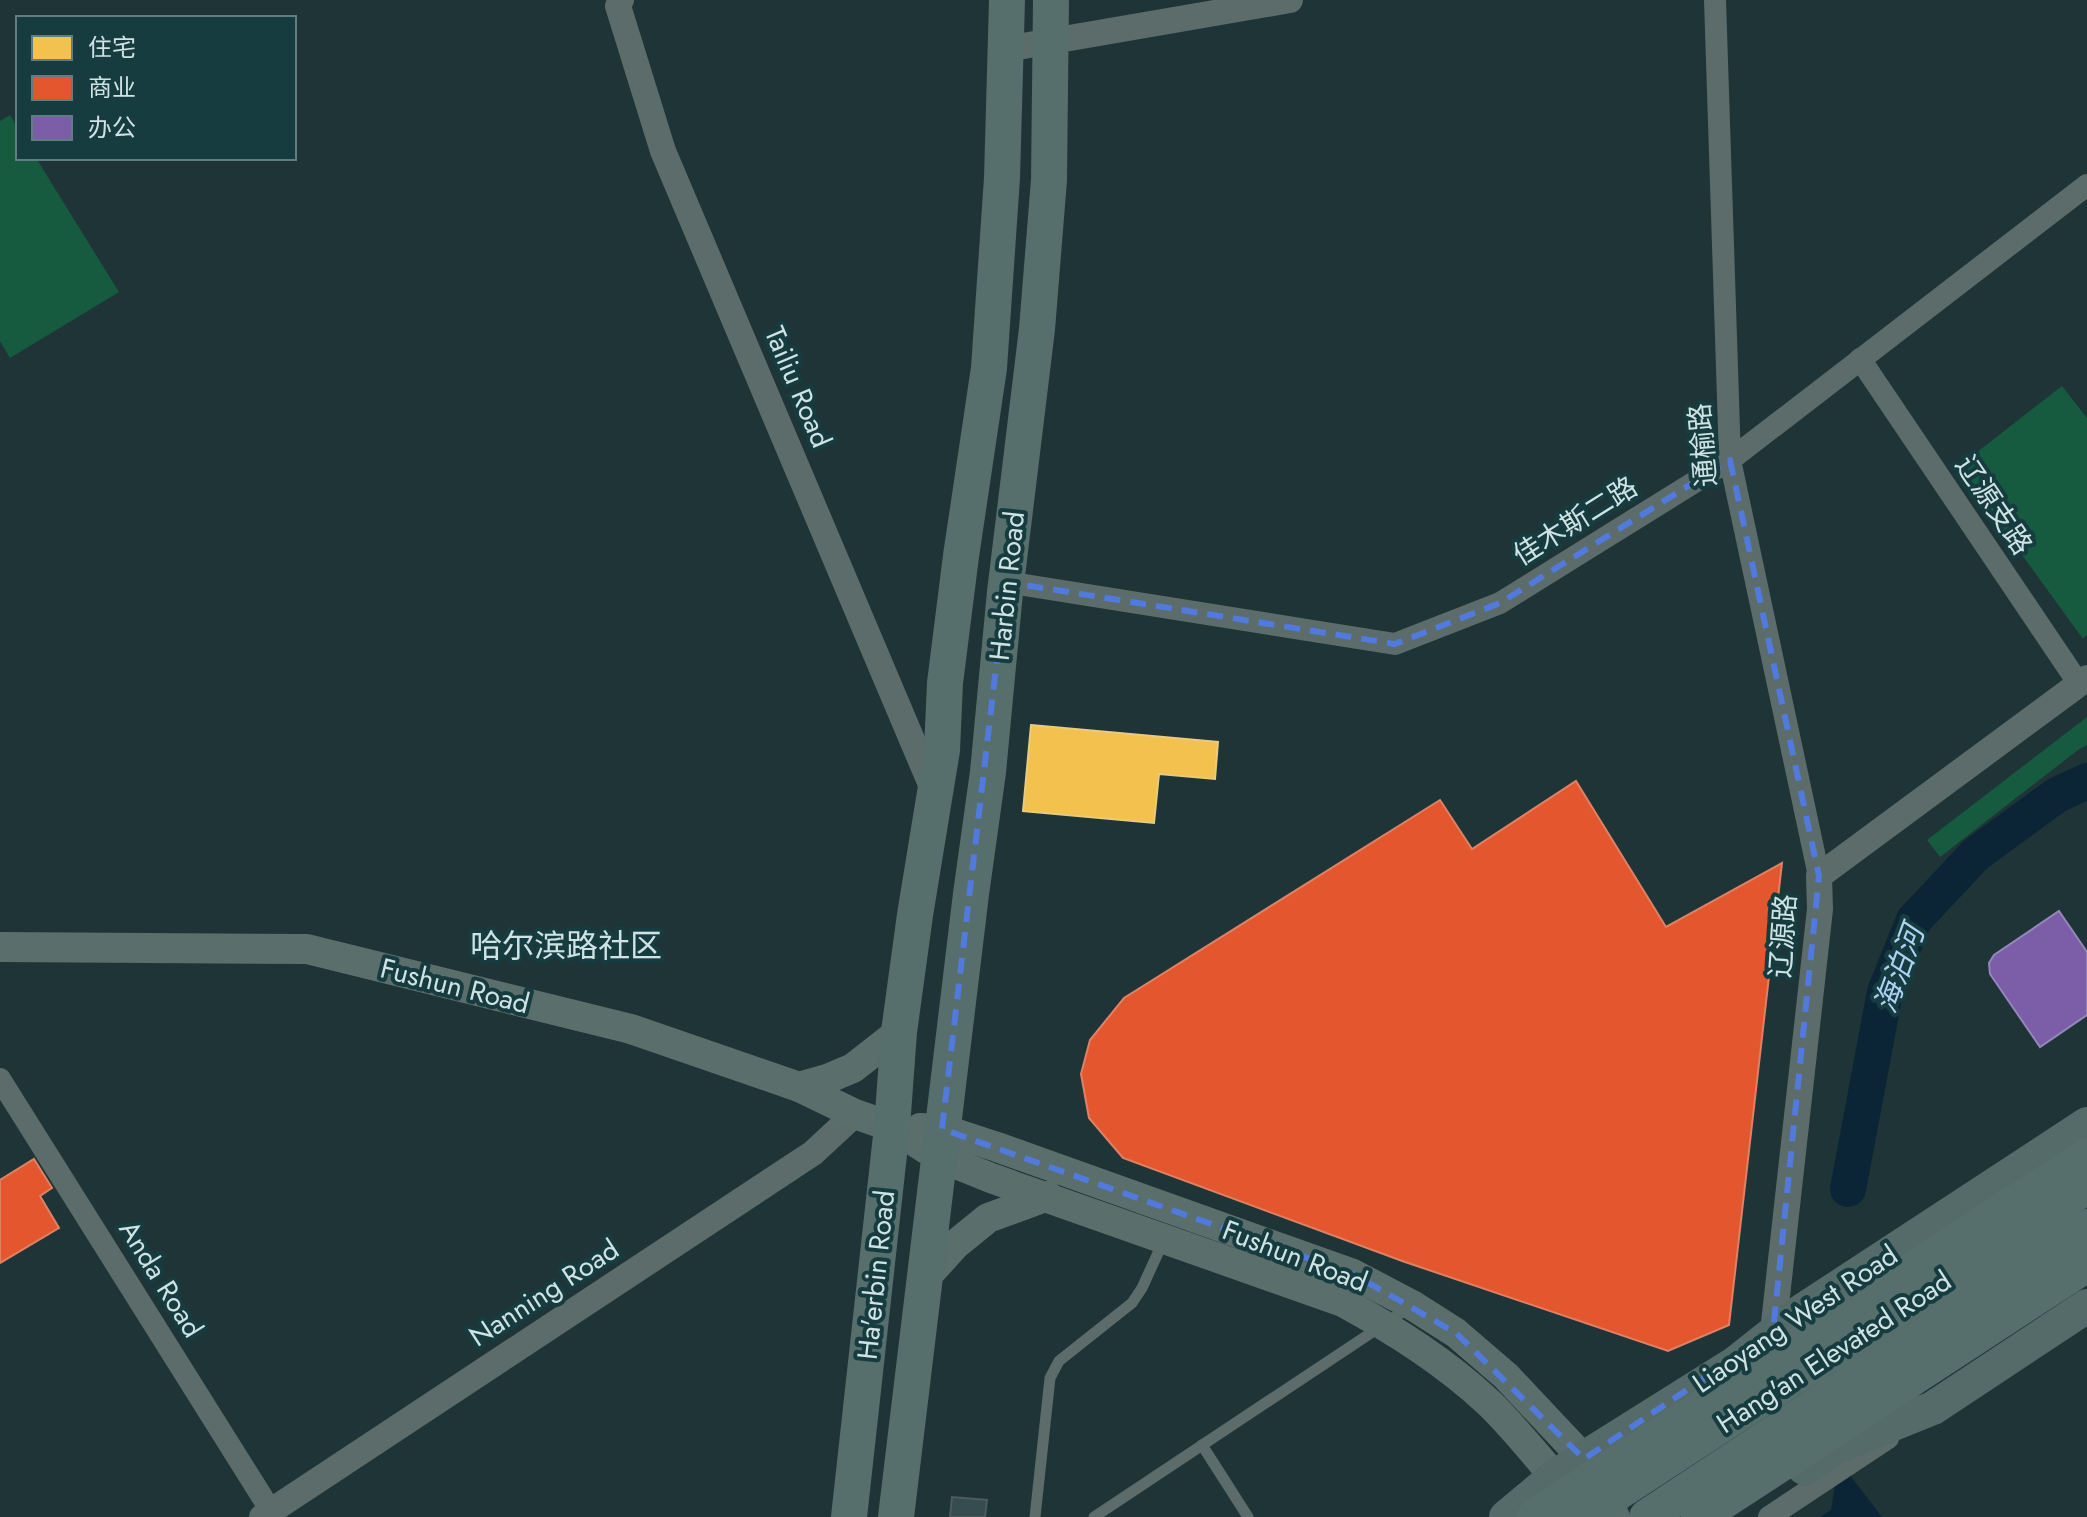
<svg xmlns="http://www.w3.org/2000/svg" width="2087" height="1517" font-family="Jost,'Noto Sans SC',sans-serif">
  <rect width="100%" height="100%" fill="#1f3436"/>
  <g fill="#165a40">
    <path d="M 10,115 L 18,128 L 18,158 L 36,158 L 119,292 L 10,358 L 0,341 L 0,121 Z"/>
    <path d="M 2062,386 L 2087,418 L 2087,635 L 2083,639 L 1958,467 Z"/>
    <path d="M 2087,717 L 2087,745 L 2078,750 L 1940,857 L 1927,840 Z"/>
  </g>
  <path fill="#0c2536" d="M 1849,1474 L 1882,1517 L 1790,1517 Z"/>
  <path fill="#1f3436" d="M 1836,1478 L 1831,1510 L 1820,1517 L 1785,1517 Z"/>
  <path fill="#f2c14e" stroke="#e8cb7b" stroke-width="2" d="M 1031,725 L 1218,742 L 1215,779 L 1159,774 L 1154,823 L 1023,811 Z"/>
  <g fill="#e4572e" stroke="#de8165" stroke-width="2">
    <path d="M 1576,781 L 1666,927 L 1782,863 L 1729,1325 L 1668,1351 L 1405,1262 L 1123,1158 L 1089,1118 L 1081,1074 L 1090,1040 L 1124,998 L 1440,800 L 1472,849 Z"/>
    <path d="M 34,1159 L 52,1188 L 40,1196 L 59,1228 L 0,1263 L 0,1180 Z"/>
  </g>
  <path fill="#7b5ea7" stroke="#9486b9" stroke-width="2" d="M 2059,911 L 2087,952 L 2087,1015 L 2040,1047 L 1990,974 L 1989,963 L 1994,955 Z"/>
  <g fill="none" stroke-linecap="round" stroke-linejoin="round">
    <path stroke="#0c2536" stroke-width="36" d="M 1848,1189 L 1885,992 L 1914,920 L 1976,854 L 2057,795 L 2087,781"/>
  </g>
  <path fill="#364c51" stroke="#4c5b5f" stroke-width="2" d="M 952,1497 L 987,1500 L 985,1517 L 950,1517 Z"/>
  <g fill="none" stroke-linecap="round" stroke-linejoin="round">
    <g stroke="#5b6c6a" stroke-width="11">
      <path d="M 1202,1445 L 1248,1517"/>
      <path d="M 1035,1517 L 1050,1378 L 1059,1361 L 1132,1303 L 1142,1288 L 1163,1242"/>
      <path d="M 1094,1517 L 1410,1307"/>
    </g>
    <g stroke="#5b6c6a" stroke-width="22">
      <path d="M 1715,0 L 1730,460 L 1819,876"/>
      <path d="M 1860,359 L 2079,684"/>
      <path d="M 1006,582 L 1395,644 L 1500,603 L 1730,460 L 2087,185"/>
      <path d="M 0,1079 L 271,1511"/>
      <path d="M 1769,1517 L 1888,1438"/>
    </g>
    <g stroke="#5b6c6a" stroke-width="26">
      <path d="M 621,0 L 618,6 L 663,151 L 935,794"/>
      <path d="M 1006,49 L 1290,0"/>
      <path d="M 1773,1332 L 1820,909 L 1819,876 L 2087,678"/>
      <path d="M 262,1517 L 813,1153 L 855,1114"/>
    </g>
    <g stroke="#5a6e6c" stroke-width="30">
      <path d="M 0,947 L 307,949 L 631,1029 L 799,1087 L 855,1114 L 892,1127 L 939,1157 L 991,1178 L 1343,1302 C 1396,1331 1445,1362 1489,1403 C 1518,1431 1543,1465 1571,1495"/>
      <path d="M 799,1087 L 827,1079 L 853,1068 L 899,1032"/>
      <path d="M 920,1128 L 942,1129 L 997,1147 L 1353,1274 L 1412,1305 L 1456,1333 L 1506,1376 L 1584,1459 L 1615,1517"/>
      <path d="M 926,1277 L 956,1244 L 988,1218 L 1048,1196"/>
    </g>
    <g stroke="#556b6a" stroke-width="34">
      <path d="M 1804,1468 L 1836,1447 L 1933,1408 L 2087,1306"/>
      <path d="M 1506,1517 L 1554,1477 L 1734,1364 L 1800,1312 L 2087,1124"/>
    </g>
    <g stroke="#566e6c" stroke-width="36">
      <path d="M 849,1517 L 892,1127 L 899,1032 L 915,915 L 942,750 L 945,683 L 961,556 L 989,368 L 1002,178 L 1007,0"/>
      <path d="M 896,1517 L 971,894 L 988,772 L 1005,592 L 1037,329 L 1049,180 L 1051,0"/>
      <path d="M 1647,1517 L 2087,1227"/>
      <path d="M 1699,1517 L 2087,1264"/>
    </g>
    <g stroke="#566e6c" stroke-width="36">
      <path d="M 1535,1517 L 2087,1156"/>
      <path d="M 1580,1517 L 2087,1186"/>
    </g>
  </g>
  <path fill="none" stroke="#527adc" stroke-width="6" stroke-dasharray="16 10" stroke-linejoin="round" d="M 1730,460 L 1819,876 L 1773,1332 L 1584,1459 L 1456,1333 L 1353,1274 L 942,1129 L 1006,582 L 1395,644 L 1500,603 Z"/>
  <g text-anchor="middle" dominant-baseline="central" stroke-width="8" stroke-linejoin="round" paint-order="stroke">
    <g font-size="28" fill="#cfe2e4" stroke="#163c3f">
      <text transform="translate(798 387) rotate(67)">Tailiu Road</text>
      <text transform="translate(1703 445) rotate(-95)">通榆路</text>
      <text transform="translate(1994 505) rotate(56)">辽源支路</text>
      <text transform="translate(1575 521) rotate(-32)">佳木斯二路</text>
      <text transform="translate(1007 586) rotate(-84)">Harbin Road</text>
      <text transform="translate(1783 936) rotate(-86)">辽源路</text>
      <text transform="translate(455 986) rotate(14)">Fushun Road</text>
      <text transform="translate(1295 1256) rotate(21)">Fushun Road</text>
      <text transform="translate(876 1275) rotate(-84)">Ha'erbin Road</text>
      <text transform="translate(161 1279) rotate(58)">Anda Road</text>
      <text transform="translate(544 1293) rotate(-33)">Nanning Road</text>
      <text transform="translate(1795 1319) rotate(-34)">Liaoyang West Road</text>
      <text transform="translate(1834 1352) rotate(-33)">Hang'an Elevated Road</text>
    </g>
    <g font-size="30" font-style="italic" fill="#add2f2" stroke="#163c3f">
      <text transform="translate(1899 969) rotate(-70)">海泊河</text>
    </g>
    <g font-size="32" fill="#cfe2e4" stroke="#163c3f">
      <text x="566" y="946">哈尔滨路社区</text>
    </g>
  </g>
  <rect x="16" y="16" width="280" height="144" fill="#163c3f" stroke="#607e81" stroke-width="2"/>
  <rect x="32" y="36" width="40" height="24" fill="#f2c14e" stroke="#607e81" stroke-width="2"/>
  <text x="88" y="56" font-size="24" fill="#cfe2e4">住宅</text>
  <rect x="32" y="76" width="40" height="24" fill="#e4572e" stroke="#607e81" stroke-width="2"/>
  <text x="88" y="96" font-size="24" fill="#cfe2e4">商业</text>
  <rect x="32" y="116" width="40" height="24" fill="#7b5ea7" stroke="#607e81" stroke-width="2"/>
  <text x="88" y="136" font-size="24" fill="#cfe2e4">办公</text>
</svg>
